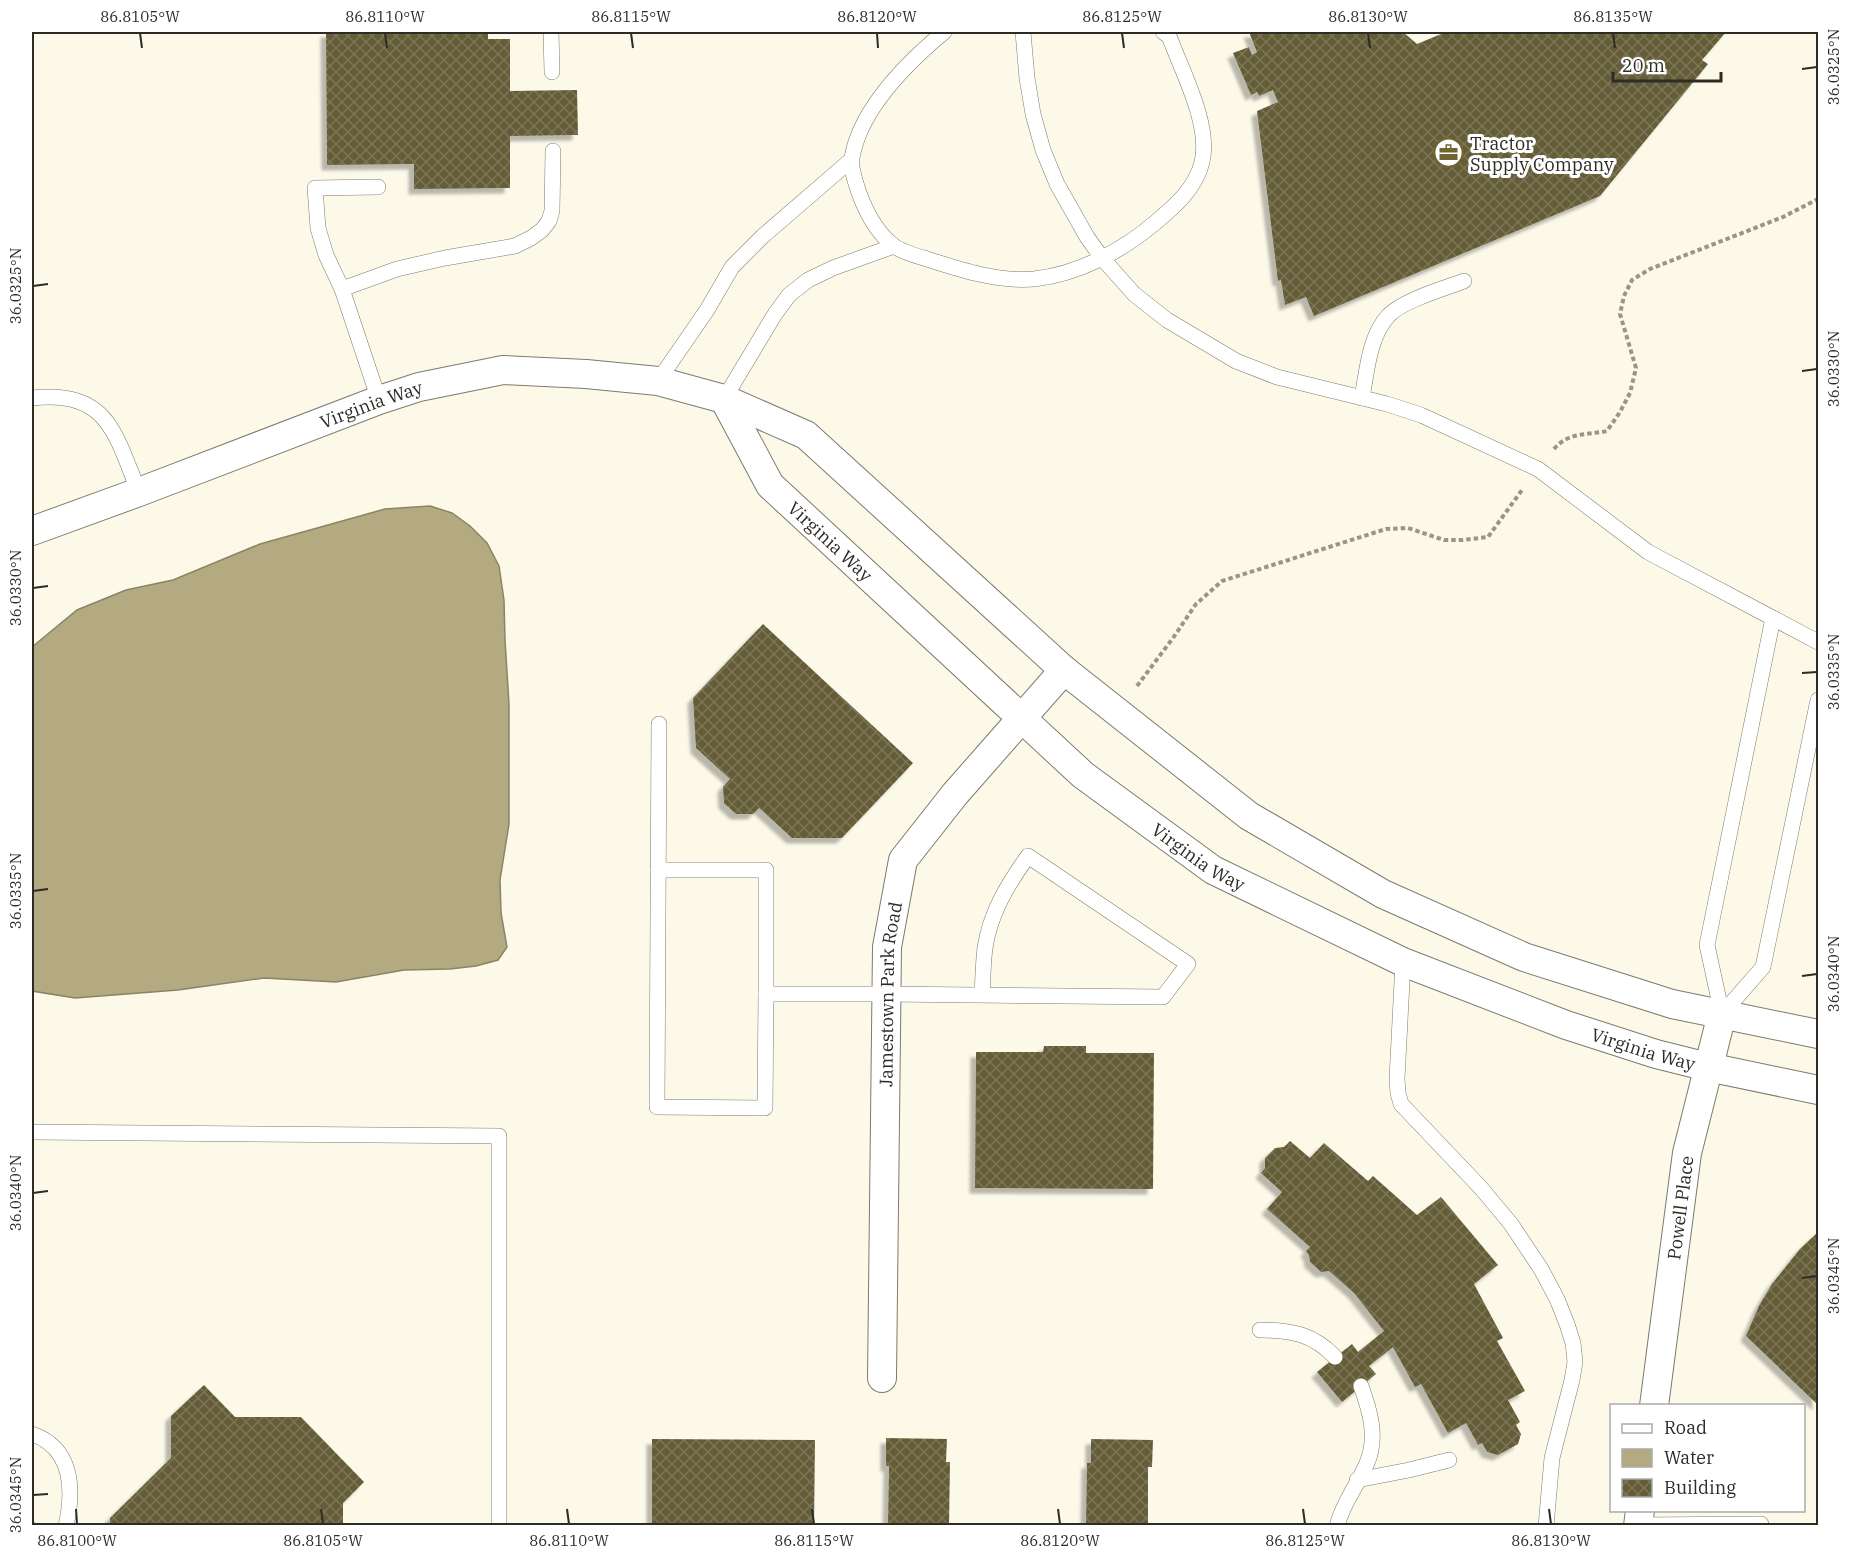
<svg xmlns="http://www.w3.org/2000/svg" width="1850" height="1557" font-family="'IBM Plex Serif',serif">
  <defs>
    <pattern id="building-cross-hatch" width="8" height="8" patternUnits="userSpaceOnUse" patternTransform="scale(1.5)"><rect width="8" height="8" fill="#655d37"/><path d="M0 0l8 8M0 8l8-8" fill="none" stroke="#7c7659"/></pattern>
    <filter id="shadow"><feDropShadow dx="-5.5" dy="5.5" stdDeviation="1.5" flood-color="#0004"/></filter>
  </defs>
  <rect width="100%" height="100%" fill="#fcf9e9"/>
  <path fill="#b3aa81" stroke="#8a8465" stroke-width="1.5" d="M 430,506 L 452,513 L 470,526 L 487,543 L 499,566 L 504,600 L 505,640 L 509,704 L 509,824 L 500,880 L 501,913 L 507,947 L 498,960 L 476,966 L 450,969 L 404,970 L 336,982 L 264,978 L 178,990 L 75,998 L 32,991 L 32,647 L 77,610 L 126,590 L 173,580 L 260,544 L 385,509 Z"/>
  <g fill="url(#building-cross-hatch)" filter="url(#shadow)">
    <path d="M 326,32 L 488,32 L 488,39 L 510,39 L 510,91 L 577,90 L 578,135 L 510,136 L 510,188 L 414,189 L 414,164 L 327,165 Z"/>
    <path d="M 1249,32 L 1403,32 L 1417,44 L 1446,32 L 1726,32 L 1702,60 L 1708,64 L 1600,196 L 1314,316 L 1306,297 L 1285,305 L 1281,280 L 1278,281 L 1257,111 L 1278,102 L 1273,90 L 1259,96 L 1257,92 L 1251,95 L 1233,53 L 1249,47 L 1252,55 L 1257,52 Z"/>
    <path d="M 763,624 L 913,763 L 842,838 L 792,838 L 759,808 L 753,814 L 736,814 L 724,803 L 723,787 L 730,779 L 696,748 L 693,698 Z"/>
    <path d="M 1044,1046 L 1086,1046 L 1086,1053 L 1154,1053 L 1153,1189 L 975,1188 L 976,1052 L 1043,1052 Z"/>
    <path d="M 1290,1141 L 1310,1158 L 1324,1143 L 1368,1181 L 1373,1176 L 1417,1215 L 1441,1197 L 1498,1265 L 1474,1284 L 1503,1338 L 1497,1341 L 1525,1391 L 1508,1400 L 1520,1422 L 1516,1425 L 1521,1434 L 1518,1444 L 1498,1455 L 1487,1452 L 1482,1443 L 1478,1445 L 1466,1423 L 1448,1433 L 1421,1384 L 1415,1387 L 1393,1347 L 1369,1366 L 1376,1374 L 1342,1402 L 1317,1372 L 1352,1344 L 1358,1352 L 1384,1331 L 1354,1293 L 1329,1271 L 1321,1272 L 1310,1262 L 1309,1255 L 1306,1251 L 1310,1247 L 1267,1209 L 1282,1192 L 1261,1173 L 1265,1168 L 1265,1158 L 1275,1148 L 1284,1147 Z"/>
    <path d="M 1818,1232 L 1818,1405 L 1746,1336 L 1759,1306 L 1772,1284 L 1800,1249 Z"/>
    <path d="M 204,1385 L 235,1417 L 301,1417 L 364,1482 L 343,1503 L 343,1526 L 110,1526 L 110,1518 L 171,1458 L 171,1416 Z"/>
    <path d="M 886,1438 L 947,1439 L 946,1462 L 950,1462 L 949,1526 L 888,1526 L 889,1466 L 886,1466 Z"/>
    <path d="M 652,1439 L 815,1440 L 814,1526 L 652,1526 Z"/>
    <path d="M 1091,1439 L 1153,1440 L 1152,1467 L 1148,1467 L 1148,1526 L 1086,1526 L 1087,1463 L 1091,1463 Z"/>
  </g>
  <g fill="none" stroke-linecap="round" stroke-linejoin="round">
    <defs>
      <g id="service">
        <path d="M 551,32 L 552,72"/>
        <path d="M 944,32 C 908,62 860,109 852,158 C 850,168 856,183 859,193 C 866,212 877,233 894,246 C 902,252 917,256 927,259 C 961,270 998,282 1034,279 C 1079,274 1122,251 1156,222 C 1175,206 1196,188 1202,162 C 1211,125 1182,71 1169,36 L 1163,32"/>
        <path d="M 1023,32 L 1027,78 L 1033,114 L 1043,150 L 1057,184 L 1087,237 L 1102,258 L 1134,294 L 1167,320 L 1236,361 L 1277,377 L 1387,404 L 1421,415 L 1538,469 L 1648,552 L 1818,642"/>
        <path d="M 342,289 L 326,255 L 318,228 L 315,188 L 378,187"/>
        <path d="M 658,381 L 707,310 L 732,267 L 763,236 L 851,160"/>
        <path d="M 32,398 C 108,389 115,434 139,492"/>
        <path d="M 1362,398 C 1367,371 1369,336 1389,315 C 1404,300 1443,289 1464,281"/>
        <path d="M 724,399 L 775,314 L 789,295 L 808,280 L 833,268 L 894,246"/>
        <path d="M 379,400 L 342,289 L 397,269 L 445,258 L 515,246 L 531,238 L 542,230 L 549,221 L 552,211 L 553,151"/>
        <path d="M 659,724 L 657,1107 L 765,1108 L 766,994 L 887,994 L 1163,997 L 1188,964 L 1028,856 C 1008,884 990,913 985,948 C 983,963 983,979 982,995"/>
        <path d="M 658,870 L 766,870 L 766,994"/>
        <path d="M 1403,962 L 1397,1079 L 1398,1093 L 1401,1104 L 1481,1188 L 1511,1224 L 1541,1269 L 1557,1299 L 1567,1324 L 1573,1343 L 1575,1362 L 1572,1380 L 1552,1458 L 1546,1526"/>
        <path d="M 1722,1014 L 1707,945 L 1773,618"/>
        <path d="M 1722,1014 L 1763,967 L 1818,700"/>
        <path d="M 32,1132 L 499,1136 L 499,1526"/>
        <path d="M 1260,1330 C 1292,1330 1313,1334 1335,1357"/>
        <path d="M 32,1434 C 73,1448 74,1489 66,1526"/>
        <path d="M 1357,1480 L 1409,1470 L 1449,1460"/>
        <path d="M 1638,1525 L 1761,1524"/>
        <path d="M 1337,1526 C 1343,1502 1358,1485 1367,1463 C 1378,1437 1370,1411 1361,1386"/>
      </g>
      <g id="minor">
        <path id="s1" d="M 724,399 L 770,485 L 1083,775 L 1213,870 L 1403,962 L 1566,1025 L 1656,1054 L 1708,1067 L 1818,1090"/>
        <path id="s2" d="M 32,531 L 139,492 L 379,400 L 419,387 L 503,370 L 586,374 L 658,381 L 724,399 L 806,435 L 1064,670 L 1249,816 L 1383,894 L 1524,957 L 1672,1004 L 1818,1034"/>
        <path id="s3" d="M 882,1378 L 887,947 L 903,860 L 955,794 L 1064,670"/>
        <path id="s4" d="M 1654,1406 L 1687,1153 L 1722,1014"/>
        <path d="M 1638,1526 L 1640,1510"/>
      </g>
    </defs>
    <use href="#service" stroke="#7d7b6d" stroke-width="16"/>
    <use href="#minor" stroke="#7d7b6d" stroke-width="30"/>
    <g stroke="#98968b" stroke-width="4" stroke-dasharray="4.5 3" stroke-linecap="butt">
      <path d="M 1554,449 C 1568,432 1588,435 1607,431 L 1620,412 L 1630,393 L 1636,368 L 1620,314 L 1624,296 L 1632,280 L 1650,269 L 1783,217 L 1818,199"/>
      <path d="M 1137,686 L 1173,638 L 1196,604 L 1222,581 L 1386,529 L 1408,528 L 1444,540 L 1463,540 L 1488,537 L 1522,490"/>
      <path d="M 32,1522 L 35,1526"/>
    </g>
    <use href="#service" stroke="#fff" stroke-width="15"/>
    <use href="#minor" stroke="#fff" stroke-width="28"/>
  </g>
  <path fill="none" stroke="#2c2b25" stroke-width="2" d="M 140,33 L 142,48M 385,33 L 387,48M 631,33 L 633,48M 877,33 L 878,48M 1122,33 L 1124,48M 1368,33 L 1370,48M 1613,33 L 1615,48M 1802,69 L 1817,67M 33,286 L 48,284M 1802,371 L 1817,369M 33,588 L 48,586M 1802,673 L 1817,672M 33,891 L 48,889M 1802,976 L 1817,974M 33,1193 L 48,1191M 1802,1278 L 1817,1276M 33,1495 L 48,1494M 76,1509 L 77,1524M 321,1509 L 323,1524M 567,1509 L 569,1524M 812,1509 L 814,1524M 1058,1509 L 1060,1524M 1303,1509 L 1305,1524M 1549,1509 L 1551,1524"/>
  <defs>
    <symbol id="office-ring" viewBox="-11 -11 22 22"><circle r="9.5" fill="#fff" stroke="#706431" stroke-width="1.5"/><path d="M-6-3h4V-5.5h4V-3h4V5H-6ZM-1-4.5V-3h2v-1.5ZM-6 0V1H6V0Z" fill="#706431"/></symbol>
  </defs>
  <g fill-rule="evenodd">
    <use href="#office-ring" x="1432" y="136" width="33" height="33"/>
  </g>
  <g text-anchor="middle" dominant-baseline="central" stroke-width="6" stroke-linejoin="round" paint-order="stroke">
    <g font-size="18" fill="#2c2b25" stroke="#fff" text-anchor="start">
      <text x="1470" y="143">Tractor<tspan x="1470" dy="21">Supply Company</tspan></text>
    </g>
    <g font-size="18" fill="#2c2b25" stroke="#fff">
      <text stroke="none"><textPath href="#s2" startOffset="362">Virginia Way</textPath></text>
      <text stroke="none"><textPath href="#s1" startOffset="180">Virginia Way</textPath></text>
      <text stroke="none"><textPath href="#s1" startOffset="666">Virginia Way</textPath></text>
      <text stroke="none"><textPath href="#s3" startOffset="384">Jamestown Park Road</textPath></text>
      <text stroke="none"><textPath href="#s1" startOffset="1152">Virginia Way</textPath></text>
      <text stroke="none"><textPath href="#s4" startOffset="200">Powell Place</textPath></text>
    </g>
  </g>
  <rect width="1850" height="1557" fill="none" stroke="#ffffff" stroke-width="66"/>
  <rect x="1610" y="1404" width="195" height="108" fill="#ffffff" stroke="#abaaa8" stroke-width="1.5"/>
  <rect x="1622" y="1424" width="30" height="9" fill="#ffffff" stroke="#abaaa8" stroke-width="1.5"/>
  <text x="1664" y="1434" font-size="18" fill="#2c2b25">Road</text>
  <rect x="1622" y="1449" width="30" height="18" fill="#b3aa81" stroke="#abaaa8" stroke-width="1.5"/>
  <text x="1664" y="1464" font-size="18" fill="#2c2b25">Water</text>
  <rect x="1622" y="1479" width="30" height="18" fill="url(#building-cross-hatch)" stroke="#abaaa8" stroke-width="1.5"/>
  <text x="1664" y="1494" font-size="18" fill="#2c2b25">Building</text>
  <path d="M1613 72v9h108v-9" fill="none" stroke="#2c2b25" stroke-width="3"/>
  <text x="1622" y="72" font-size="18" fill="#2c2b25" stroke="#ffffff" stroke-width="4.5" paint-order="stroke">20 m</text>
  <rect x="33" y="33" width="1784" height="1491" fill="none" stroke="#2c2b25" stroke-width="2"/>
  <g font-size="15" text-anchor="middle" fill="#2c2b25">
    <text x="140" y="22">86.8105°W</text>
    <text x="385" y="22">86.8110°W</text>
    <text x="631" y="22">86.8115°W</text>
    <text x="877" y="22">86.8120°W</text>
    <text x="1122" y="22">86.8125°W</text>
    <text x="1368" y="22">86.8130°W</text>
    <text x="1613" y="22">86.8135°W</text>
    <text transform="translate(1834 67) rotate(-90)" y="5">36.0325°N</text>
    <text transform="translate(16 286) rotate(-90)" y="5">36.0325°N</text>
    <text transform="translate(1834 369) rotate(-90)" y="5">36.0330°N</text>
    <text transform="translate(16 588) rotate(-90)" y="5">36.0330°N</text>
    <text transform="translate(1834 672) rotate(-90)" y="5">36.0335°N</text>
    <text transform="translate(16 891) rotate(-90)" y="5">36.0335°N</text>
    <text transform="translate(1834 974) rotate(-90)" y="5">36.0340°N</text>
    <text transform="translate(16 1193) rotate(-90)" y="5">36.0340°N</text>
    <text transform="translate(1834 1276) rotate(-90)" y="5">36.0345°N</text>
    <text transform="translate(16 1495) rotate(-90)" y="5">36.0345°N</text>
    <text x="77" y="1546">86.8100°W</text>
    <text x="323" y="1546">86.8105°W</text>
    <text x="569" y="1546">86.8110°W</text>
    <text x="814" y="1546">86.8115°W</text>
    <text x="1060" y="1546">86.8120°W</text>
    <text x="1305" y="1546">86.8125°W</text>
    <text x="1551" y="1546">86.8130°W</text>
  </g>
</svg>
